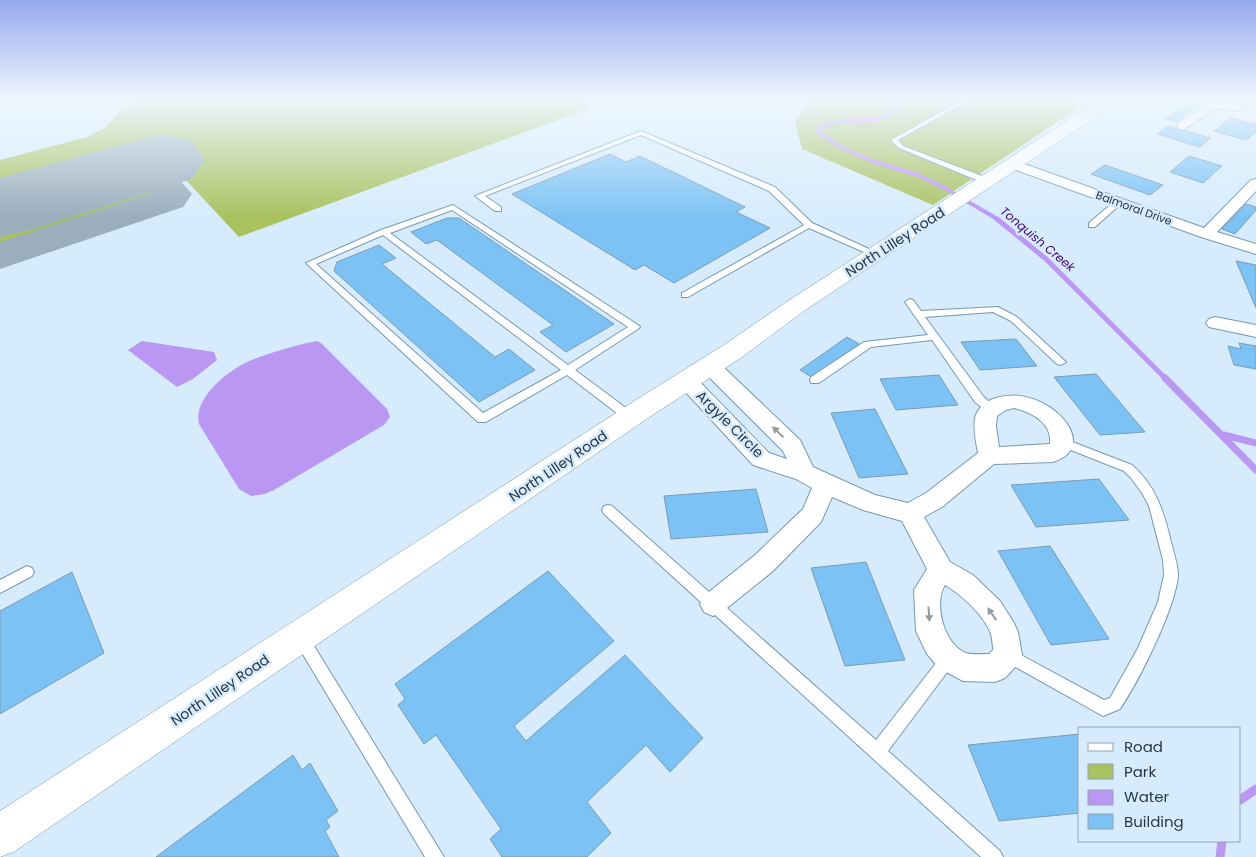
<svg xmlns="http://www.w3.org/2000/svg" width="1256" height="857" font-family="Poppins,sans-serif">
  <rect width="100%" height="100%" fill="#d6ecfd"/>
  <g fill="#a9c25f">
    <path d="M 141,98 L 579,98 L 588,102 L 585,110 L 239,237 L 158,150 L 0,196 L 0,160 L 87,137 L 105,128 L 121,110 Z"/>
    <path d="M 814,98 L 1056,98 L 1081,106 L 933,205 L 802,149 L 795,122 Z"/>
    <path d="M 138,180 L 152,185 L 155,196 L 154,199 L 124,211 L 0,251 L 0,221 Z"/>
  </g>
  <g fill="#bb97f4">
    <path d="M 142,341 L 214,352 L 217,360 L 193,379 L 177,387 L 128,350 Z"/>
    <path d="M 317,341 L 321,343 L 387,409 L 390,417 L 384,425 L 274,490 L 265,494 L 251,496 L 239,489 L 199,424 C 193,399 225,373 245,363 C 258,356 303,343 317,341 Z"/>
  </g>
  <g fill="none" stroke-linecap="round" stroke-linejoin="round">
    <path stroke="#bb97f4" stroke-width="4" d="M 908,98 C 900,106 891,115 880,118 C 858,125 835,114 817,132 L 841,147 L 872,161 L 918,175 L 943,187 L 999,220"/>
    <path stroke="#bb97f4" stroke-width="5" d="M 997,219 L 1046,259 L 1166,379"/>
    <g stroke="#bb97f4" stroke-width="7">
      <path d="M 1165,378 L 1256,470"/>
      <path d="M 1224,435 L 1256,443"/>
    </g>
    <g stroke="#bb97f4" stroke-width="9">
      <path d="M 1240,800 L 1256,789"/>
      <path d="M 1220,857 L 1222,841"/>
    </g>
    <path fill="#9aaebc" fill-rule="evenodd" d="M 147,153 L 159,157 L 192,194 L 183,207 L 0,269 L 0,242 L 152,193 L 129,164 L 135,157 Z"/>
    <path fill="#9aaebc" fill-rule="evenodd" d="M 161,134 L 192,141 L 205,160 L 192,179 L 34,229 L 0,237 L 0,178 Z"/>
  </g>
  <g fill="#7cc2f5" stroke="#799cb6">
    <path d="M 1184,106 L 1193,108 L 1176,122 L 1166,119 Z"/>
    <path d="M 1231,118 L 1256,125 L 1256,132 L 1246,140 L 1214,131 Z"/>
    <path d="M 1168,126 L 1210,138 L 1200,147 L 1157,134 Z"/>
    <path d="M 610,154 L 626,162 L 640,156 L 745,207 L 736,212 L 770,228 L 674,283 L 644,265 L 635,270 L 512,194 Z"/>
    <path d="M 1189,156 L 1222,166 L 1203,183 L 1170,172 Z"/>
    <path d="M 1105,165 L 1163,185 L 1150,195 L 1091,174 Z"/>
    <path d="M 1246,204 L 1256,207 L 1256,210 L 1235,234 L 1222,229 Z"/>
    <path d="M 447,218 L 459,218 L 614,324 L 566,352 L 540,332 L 553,325 L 437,240 L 426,244 L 411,232 Z"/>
    <path d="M 379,245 L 396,258 L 382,264 L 495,357 L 509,349 L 535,370 L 479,402 L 334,271 L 337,262 Z"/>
    <path d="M 1236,261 L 1256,265 L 1256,308 Z"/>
    <path d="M 847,337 L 859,344 L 813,378 L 800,370 Z"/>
    <path d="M 1016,339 L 1037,366 L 980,370 L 961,342 Z"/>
    <path d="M 1239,343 L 1256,346 L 1256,369 L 1234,365 L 1228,346 L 1241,349 Z"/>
    <path d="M 1096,374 L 1145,432 L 1100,435 L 1054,377 Z"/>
    <path d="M 939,375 L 958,405 L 896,410 L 880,379 Z"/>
    <path d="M 875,409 L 908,474 L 859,478 L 831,413 Z"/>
    <path d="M 1099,479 L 1129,520 L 1036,527 L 1011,485 Z"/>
    <path d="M 756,489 L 768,532 L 671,539 L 664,496 Z"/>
    <path d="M 1050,546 L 1109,639 L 1051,645 L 998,551 Z"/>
    <path d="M 866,562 L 905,660 L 845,666 L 811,568 Z"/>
    <path d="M 548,571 L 614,641 L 514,726 L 526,741 L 625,655 L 703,738 L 670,772 L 646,745 L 587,802 L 611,833 L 587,857 L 502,857 L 490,839 L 501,829 L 436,735 L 424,744 L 398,705 L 405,699 L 395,684 Z"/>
    <path d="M 72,572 L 104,653 L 0,714 L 0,611 Z"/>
    <path d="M 1080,734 L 1080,813 L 999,821 L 968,745 Z"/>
    <path d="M 293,755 L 302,770 L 310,763 L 338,811 L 326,820 L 330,827 L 325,831 L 339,857 L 156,857 Z"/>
  </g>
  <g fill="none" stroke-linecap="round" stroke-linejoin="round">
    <defs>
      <g id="lane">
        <path d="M 966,98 L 973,98 L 898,140 L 903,146 L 990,179 L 990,183 L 984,183 L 899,148 L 891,140 Z"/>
        <path d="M 641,131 L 775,187 L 812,223 L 880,254 L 876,257 L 873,256 L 809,228 L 688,297 L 682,297 L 682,293 L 804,225 L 769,191 L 641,135 L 485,196 L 501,207 L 501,211 L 495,211 L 475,196 Z"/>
        <path d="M 1116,200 L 1123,202 L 1095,227 L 1089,227 L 1089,223 Z"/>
        <path d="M 453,205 L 638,325 L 640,327 L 638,329 L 575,370 L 634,414 L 636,417 L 634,420 L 626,420 L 567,375 L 486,422 L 478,422 L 306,263 L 381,230 ZM 452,210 L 628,327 L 568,365 L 390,233 ZM 383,235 L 561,370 L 483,413 L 316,264 Z"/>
        <path d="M 910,299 L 913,300 L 921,311 L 998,307 L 1017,317 L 1066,362 L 1061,365 L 1057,364 L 1011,321 L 993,312 L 925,317 L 983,396 L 995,408 L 994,411 L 986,411 L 975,402 L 932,340 L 871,347 L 819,383 L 811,383 L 810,380 L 811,377 L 864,342 L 928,335 L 905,302 Z"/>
        <path d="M 1062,438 L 1132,465 C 1156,486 1164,512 1171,542 C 1174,553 1178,565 1178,576 C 1175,609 1139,681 1120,709 L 1103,716 L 1003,660 L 1001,655 L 1003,650 L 1008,648 L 1104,700 L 1110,698 L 1138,648 L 1158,602 L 1164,575 L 1163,560 L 1149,506 L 1142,493 L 1131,478 L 1124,471 L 1058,445 L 1056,442 L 1058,439 Z"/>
        <path d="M 608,505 L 612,506 L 876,740 L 944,653 L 949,651 L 954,653 L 956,658 L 954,663 L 888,751 L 1000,851 L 1003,857 L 981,857 L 604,514 L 602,510 L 604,506 Z"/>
        <path d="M 27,566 L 32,568 L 34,572 L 32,576 L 0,593 L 0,580 Z"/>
        <path d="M 301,631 L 306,633 L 444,857 L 425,857 L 296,643 L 294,638 L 296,633 Z"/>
      </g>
      <g id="street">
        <path d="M 1179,98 L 1197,98 L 1212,100 L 1216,98 L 1224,98 L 1225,102 L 1242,104 L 1244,107 L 1238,111 L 1216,108 L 1183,130 L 1179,129 L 1177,126 L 1179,123 L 1203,107 L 1181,100 Z"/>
        <path d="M 1013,160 L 1204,228 L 1251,180 L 1256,179 L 1256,191 L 1217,232 L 1256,244 L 1256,254 L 1201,237 L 1008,167 L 1006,164 L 1008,161 Z"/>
        <path d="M 1215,317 L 1256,325 L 1256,337 L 1209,327 L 1206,323 L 1209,319 Z"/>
        <path d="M 710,360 L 717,361 L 800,440 L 813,467 L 875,495 L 908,503 L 926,493 L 978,453 C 976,442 973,429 975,418 C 978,407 986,401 996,398 C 1045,382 1105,446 1053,462 L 994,464 L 942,507 L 924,517 L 950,562 L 973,575 L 1000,601 L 1014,623 L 1018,632 L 1022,655 L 1018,664 L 1005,678 L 995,682 L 963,681 L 939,668 L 927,654 L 916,631 L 914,590 L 927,569 L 902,521 L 863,510 L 832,497 L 821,522 L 773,571 L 722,612 L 713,616 L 704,612 L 700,604 L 704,596 L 755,555 L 803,509 L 812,488 L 796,479 L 753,465 L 680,386 L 677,381 L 680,376 L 687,374 L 694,376 L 769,453 L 787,459 L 783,451 L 703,371 L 700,366 L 703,361 ZM 1014,408 C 1033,413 1052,423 1050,444 L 999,447 L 996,426 L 997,416 L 1006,410 ZM 945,585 C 962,595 984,615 991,634 C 992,639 993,645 993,650 L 989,654 C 982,654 972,655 966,653 C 944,645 933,603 945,585 Z"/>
      </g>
      <path id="secondary" d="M 1106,98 L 1124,98 L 804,311 L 742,357 L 654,414 L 15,851 L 0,857 L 0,811 L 636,400 L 724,345 L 788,301 L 1076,115 Z"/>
    </defs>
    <use href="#lane" stroke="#7598b2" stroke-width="2"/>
    <use href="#street" stroke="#7598b2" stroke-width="2"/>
    <use href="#secondary" stroke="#7598b2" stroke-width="1"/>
    <use href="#lane" fill="#fff" fill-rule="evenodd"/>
    <use href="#street" fill="#fff" fill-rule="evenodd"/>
    <use href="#secondary" fill="#fff" fill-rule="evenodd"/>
  </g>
  <defs><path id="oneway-solid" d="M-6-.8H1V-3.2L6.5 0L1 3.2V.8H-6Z" transform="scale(1.25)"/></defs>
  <g fill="#949ba0">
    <use href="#oneway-solid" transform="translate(778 432) rotate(-136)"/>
    <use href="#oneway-solid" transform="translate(929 614) rotate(86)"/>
    <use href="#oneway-solid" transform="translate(992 614) rotate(-125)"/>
  </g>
  <linearGradient id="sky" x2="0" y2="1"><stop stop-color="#96a8ed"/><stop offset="0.45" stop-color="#edf6fe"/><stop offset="1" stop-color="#edf6fe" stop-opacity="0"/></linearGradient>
  <rect width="1256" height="218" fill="url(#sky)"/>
  <g text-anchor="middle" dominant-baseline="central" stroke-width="5" stroke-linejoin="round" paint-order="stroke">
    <g font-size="11" fill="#293742" stroke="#d6ecfd">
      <text transform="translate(1134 208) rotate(20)">Balmoral Drive</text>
    </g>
    <g font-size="12" font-style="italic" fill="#410472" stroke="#d6ecfd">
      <text transform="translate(1038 239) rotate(40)">Tonquish Creek</text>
    </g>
    <g font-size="14" fill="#293742" stroke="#d6ecfd">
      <text transform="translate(895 242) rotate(-33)">North Lilley Road</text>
      <text transform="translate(730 424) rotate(45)">Argyle Circle</text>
      <text transform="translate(558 466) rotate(-34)">North Lilley Road</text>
      <text transform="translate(220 690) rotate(-34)">North Lilley Road</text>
    </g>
  </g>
  <rect x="1078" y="727" width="162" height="115" fill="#d6ecfd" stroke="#91a4b2"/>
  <rect x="1088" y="743" width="25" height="8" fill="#ffffff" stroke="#91a4b2"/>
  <text x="1124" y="752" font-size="15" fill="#293742">Road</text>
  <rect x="1088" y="764" width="25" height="15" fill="#a9c25f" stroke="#91a4b2"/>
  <text x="1124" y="777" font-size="15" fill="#293742">Park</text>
  <rect x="1088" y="790" width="25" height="15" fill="#bb97f4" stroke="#91a4b2"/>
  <text x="1124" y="802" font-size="15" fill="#293742">Water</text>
  <rect x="1088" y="814" width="25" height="15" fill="#7cc2f5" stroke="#91a4b2"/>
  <text x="1124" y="827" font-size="15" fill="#293742">Building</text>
</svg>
